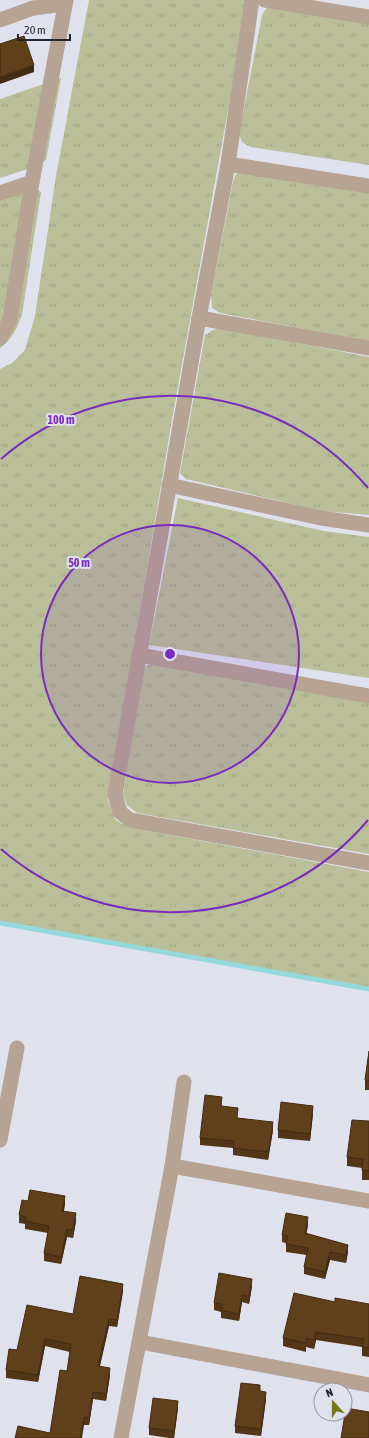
<svg xmlns="http://www.w3.org/2000/svg" width="369" height="1438" font-family="'Asap Condensed',sans-serif">
  <defs>
    <pattern id="grass-tufts" width="24" height="20" patternUnits="userSpaceOnUse"><rect width="24" height="20" fill="#babf99"/><path d="M3 7l-1-3M5 7V3M7 7l1-3M15 17l-1-3M17 17v-4M19 17l1-3" fill="none" stroke="#a0a484"/></pattern>
  </defs>
  <rect width="100%" height="100%" fill="#dfe2ed"/>
  <g fill="url(#grass-tufts)">
    <path d="M 89,0 L 248,0 L 173,414 L 108,800 L 115,819 L 127,827 L 369,872 L 369,989 L 0,923 L 0,369 L 12,363 L 25,350 L 35,316 L 56,176 Z"/>
    <path d="M 269,4 L 369,14 L 369,165 L 250,147 L 242,142 L 239,134 L 262,15 Z"/>
    <path d="M 61,78 L 46,160 L 34,167 L 0,178 L 0,99 Z"/>
    <path d="M 237,173 L 369,184 L 369,341 L 220,313 L 212,308 L 211,295 L 233,181 Z"/>
    <path d="M 30,184 L 41,192 L 22,315 C 17,328 12,340 0,348 L 0,189 Z"/>
    <path d="M 222,328 L 369,357 L 369,515 L 322,511 L 186,479 L 180,473 L 205,335 L 213,330 Z"/>
    <path d="M 178,498 L 324,531 L 369,537 L 369,678 L 149,645 Z"/>
    <path d="M 157,664 L 369,703 L 369,854 L 137,813 L 127,805 L 123,794 L 142,673 L 147,665 Z"/>
  </g>
  <g fill="none" stroke-linecap="round" stroke-linejoin="round">
    <path stroke="#95d9dd" stroke-width="5" d="M 0,923 L 369,989"/>
    <g stroke="#b6a394" stroke-width="15">
      <path d="M 252,0 L 228,164 L 199,318 L 115,794 L 120,812 L 130,820 L 369,863"/>
      <path d="M 265,0 L 369,17"/>
      <path d="M 0,20 L 33,8 L 65,4"/>
      <path d="M 228,164 L 369,186"/>
      <path d="M 0,193 L 32,182"/>
      <path d="M 199,318 L 369,348"/>
      <path d="M 0,338 L 10,320 L 32,182 L 66,0"/>
      <path d="M 169,485 L 321,518 L 369,525"/>
      <path d="M 139,655 L 369,696"/>
      <path d="M 0,1140 L 17,1048"/>
      <path d="M 172,1166 L 369,1201"/>
      <path d="M 140,1342 L 369,1385"/>
      <path d="M 121,1438 L 172,1166 L 184,1082"/>
    </g>
  </g>
  <g fill="#533617">
    <path d="M 369,1051 L 369,1090 L 365,1090 L 365,1080 Z"/>
    <path d="M 222,1104 L 222,1106 L 238,1118 L 273,1130 L 268,1160 L 233,1155 L 233,1148 L 200,1145 L 200,1138 Z"/>
    <path d="M 313,1113 L 310,1141 L 278,1138 L 278,1130 Z"/>
    <path d="M 369,1121 L 369,1180 L 362,1180 L 362,1168 L 347,1166 L 347,1157 Z"/>
    <path d="M 28,1201 L 65,1204 L 64,1211 L 76,1221 L 73,1238 L 67,1237 L 61,1264 L 44,1261 L 44,1253 L 48,1233 L 25,1229 L 25,1224 L 19,1223 L 19,1215 Z"/>
    <path d="M 308,1225 L 306,1234 L 348,1252 L 346,1263 L 330,1260 L 325,1279 L 304,1274 L 304,1267 L 307,1255 L 286,1252 L 286,1243 L 282,1242 L 282,1235 Z"/>
    <path d="M 252,1286 L 249,1304 L 242,1302 L 239,1321 L 221,1318 L 221,1312 L 214,1310 L 214,1303 Z"/>
    <path d="M 123,1291 L 117,1327 L 109,1326 L 100,1366 L 110,1375 L 106,1401 L 93,1399 L 89,1425 L 84,1425 L 50,1433 L 67,1371 L 70,1352 L 45,1346 L 38,1382 L 6,1378 L 6,1370 L 17,1350 L 73,1314 Z"/>
    <path d="M 335,1302 L 369,1304 L 369,1357 L 362,1356 L 362,1347 L 316,1340 L 314,1349 L 306,1347 L 306,1352 L 283,1346 L 283,1338 Z"/>
    <path d="M 260,1391 L 266,1399 L 261,1436 L 235,1433 L 235,1426 Z"/>
    <path d="M 178,1408 L 174,1438 L 169,1438 L 149,1435 L 149,1428 Z"/>
  </g>
  <g fill="#432c13">
    <path d="M 34,65 L 34,72 L 0,84 L 0,77 Z"/>
    <path d="M 313,1106 L 313,1113 L 310,1141 L 310,1134 Z"/>
    <path d="M 273,1122 L 273,1130 L 268,1160 L 268,1152 Z"/>
    <path d="M 65,1196 L 65,1204 L 62,1218 L 62,1211 Z"/>
    <path d="M 76,1213 L 76,1221 L 73,1238 L 73,1230 Z"/>
    <path d="M 308,1217 L 308,1225 L 305,1241 L 305,1233 Z"/>
    <path d="M 67,1229 L 67,1237 L 61,1264 L 61,1257 Z"/>
    <path d="M 348,1245 L 348,1252 L 346,1263 L 346,1255 Z"/>
    <path d="M 330,1252 L 330,1260 L 325,1279 L 325,1272 Z"/>
    <path d="M 252,1279 L 252,1286 L 249,1304 L 249,1296 Z"/>
    <path d="M 123,1284 L 123,1291 L 117,1327 L 117,1320 Z"/>
    <path d="M 242,1295 L 242,1302 L 239,1321 L 239,1314 Z"/>
    <path d="M 109,1319 L 109,1326 L 98,1373 L 98,1366 Z"/>
    <path d="M 316,1332 L 316,1340 L 314,1349 L 314,1340 Z"/>
    <path d="M 45,1339 L 45,1346 L 38,1382 L 38,1375 Z"/>
    <path d="M 110,1368 L 110,1375 L 106,1401 L 106,1394 Z"/>
    <path d="M 93,1392 L 93,1399 L 89,1425 L 89,1418 Z"/>
    <path d="M 266,1392 L 266,1399 L 261,1436 L 261,1429 Z"/>
    <path d="M 178,1401 L 178,1408 L 174,1438 L 174,1431 Z"/>
    <path d="M 84,1417 L 84,1425 L 82,1438 L 80,1438 Z"/>
  </g>
  <g fill="#603f1b" stroke="#432c13">
    <path d="M 24,36 L 34,65 L 0,77 L 0,44 Z"/>
    <path d="M 369,1051 L 369,1081 L 365,1080 Z"/>
    <path d="M 205,1095 L 222,1097 L 221,1106 L 238,1108 L 237,1118 L 273,1122 L 268,1152 L 233,1148 L 234,1141 L 200,1138 Z"/>
    <path d="M 281,1102 L 313,1106 L 310,1134 L 278,1130 Z"/>
    <path d="M 352,1120 L 369,1121 L 369,1171 L 362,1170 L 363,1159 L 347,1157 Z"/>
    <path d="M 30,1190 L 65,1196 L 62,1211 L 76,1213 L 73,1230 L 67,1229 L 61,1257 L 44,1253 L 49,1226 L 25,1221 L 26,1217 L 19,1215 L 22,1200 L 28,1201 Z"/>
    <path d="M 286,1213 L 308,1217 L 305,1233 L 348,1245 L 346,1255 L 330,1252 L 325,1272 L 304,1267 L 308,1248 L 286,1244 L 288,1236 L 282,1235 Z"/>
    <path d="M 219,1273 L 252,1279 L 249,1296 L 242,1295 L 239,1314 L 221,1310 L 222,1304 L 214,1303 Z"/>
    <path d="M 80,1276 L 123,1284 L 117,1320 L 109,1319 L 98,1366 L 110,1368 L 106,1394 L 93,1392 L 89,1418 L 84,1417 L 80,1438 L 15,1438 L 18,1426 L 50,1433 L 60,1370 L 67,1371 L 71,1344 L 45,1339 L 38,1375 L 6,1370 L 9,1349 L 17,1350 L 27,1305 L 73,1314 Z"/>
    <path d="M 294,1293 L 335,1302 L 335,1298 L 369,1304 L 369,1348 L 362,1347 L 364,1339 L 316,1332 L 314,1340 L 306,1338 L 306,1343 L 283,1338 Z"/>
    <path d="M 241,1383 L 260,1385 L 260,1391 L 266,1392 L 261,1429 L 235,1426 Z"/>
    <path d="M 153,1398 L 178,1401 L 174,1431 L 149,1428 Z"/>
    <path d="M 346,1408 L 369,1412 L 369,1438 L 341,1438 Z"/>
  </g>
  <circle cx="170" cy="654" r="129" fill="#7b2cbf" fill-opacity=".12"/>
  <g fill="none" stroke="#7b2cbf" stroke-width="2">
    <circle cx="170" cy="654" r="129"/>
    <path d="M368 820A258 258 0 0 1 1 849M1 459A258 258 0 0 1 368 488"/>
  </g>
  <circle cx="170" cy="654" r="6" fill="#7b2cbf" stroke="#dfe2ed" stroke-width="2"/>
  <g font-size="12" text-anchor="middle" font-weight="bold" fill="#7b2cbf" stroke="#dfe2ed" stroke-width="4" stroke-linejoin="round" paint-order="stroke">
    <text x="61" y="424">100 m</text>
    <text x="79" y="567">50 m</text>
  </g>
  <g transform="translate(333 1402) rotate(339)"><circle r="19" fill="#dfe2ed" stroke="#94969f"/>
  <path d="M0-3L7 15L0 10L-7 15Z" fill="#78771d"/>
  <text y="-6" font-size="11" font-weight="bold" text-anchor="middle" fill="#242529">N</text>
  </g>
  <path d="M18 34v6h52v-6" fill="none" stroke="#242529" stroke-width="2"/>
  <text x="24" y="34" font-size="12" fill="#242529" stroke="#dfe2ed" stroke-width="3" paint-order="stroke">20 m</text>
</svg>
